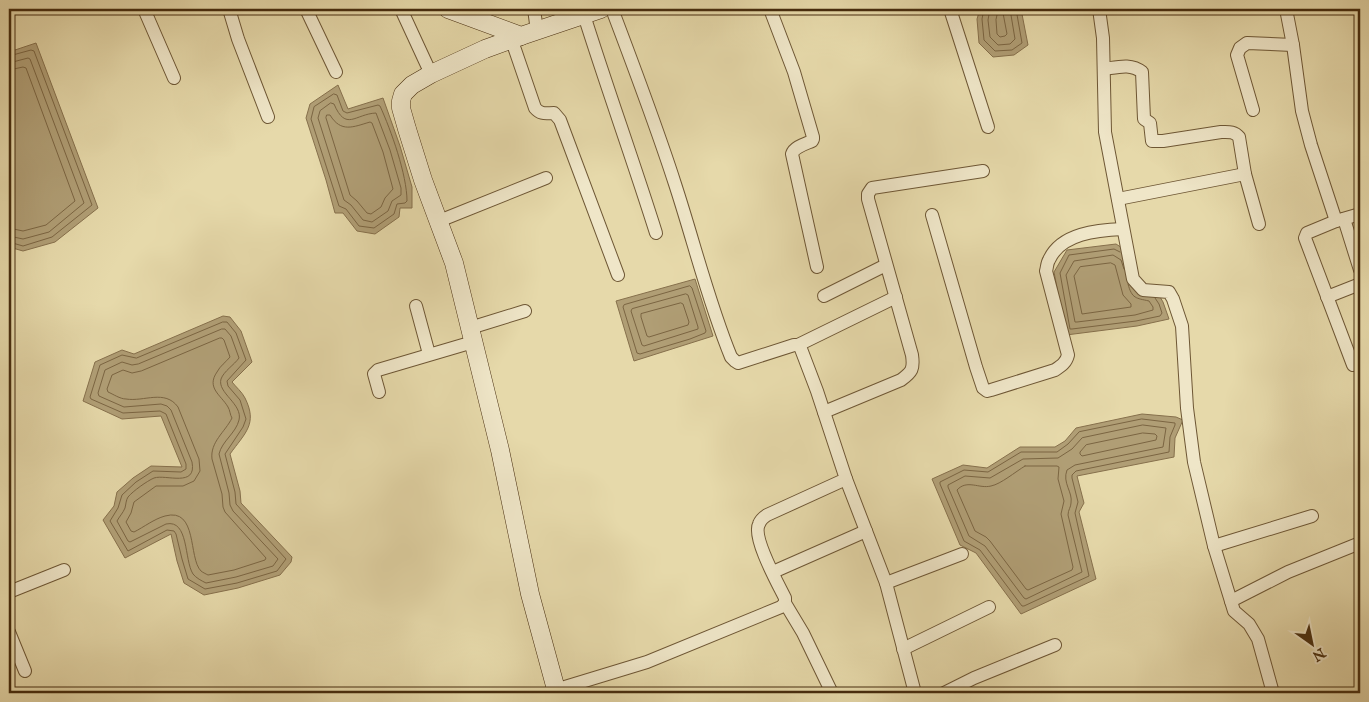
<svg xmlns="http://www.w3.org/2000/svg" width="1369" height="702" font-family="'IM FELL English',serif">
  <rect width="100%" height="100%" fill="#e6d9aa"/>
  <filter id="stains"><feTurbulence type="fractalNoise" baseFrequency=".004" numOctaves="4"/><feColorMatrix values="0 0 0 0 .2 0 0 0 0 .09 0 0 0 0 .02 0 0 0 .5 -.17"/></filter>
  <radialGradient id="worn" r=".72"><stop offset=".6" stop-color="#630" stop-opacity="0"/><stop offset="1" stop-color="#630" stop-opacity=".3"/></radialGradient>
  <g fill="#b09e75" stroke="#86704c">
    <path d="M 980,9 L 1021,9 L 1028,45 L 1014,55 L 993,57 L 979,43 L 977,19 Z"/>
    <path d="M 36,43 L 98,208 L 55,242 L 23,251 L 9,247 L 9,52 Z"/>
    <path d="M 338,85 L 348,109 L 383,98 L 400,146 L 412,187 L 412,208 L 400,208 L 399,217 L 375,234 L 357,231 L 343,213 L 335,213 L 326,180 L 306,118 L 310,104 Z"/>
    <path d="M 1116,244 L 1130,253 L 1140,287 L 1156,290 L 1163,302 L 1169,319 L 1137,326 L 1066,335 L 1054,272 L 1067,250 Z"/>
    <path d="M 695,279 L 713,336 L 634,361 L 616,301 Z"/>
    <path d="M 223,316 L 230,317 L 241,331 L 252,362 L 232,382 C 236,387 242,392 245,398 C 258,424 245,433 230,454 L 240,491 L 241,503 L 292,557 L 291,562 L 280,575 L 238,588 L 204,595 L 184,583 L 177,561 L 171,534 L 125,558 L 103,520 L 114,506 L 117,492 L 133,478 L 151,466 L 182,467 L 161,416 L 122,419 L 83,401 L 95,362 L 122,350 L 134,354 Z"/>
    <path d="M 1142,414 L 1176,417 L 1183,420 L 1175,438 L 1174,457 L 1077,476 L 1084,503 L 1079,512 L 1096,579 L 1021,614 L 976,553 L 960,545 L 932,479 L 963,465 L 987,468 L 1020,447 L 1055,447 L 1065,441 L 1076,428 Z"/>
  </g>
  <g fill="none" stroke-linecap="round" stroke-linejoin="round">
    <g stroke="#7b6542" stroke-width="1">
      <path d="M 984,9 L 982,19 L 984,40 L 995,51 L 1012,50 L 1022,43 L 1016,9"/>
      <path d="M 990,9 L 988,20 L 990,37 L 998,45 L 1010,44 L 1015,39 L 1010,9"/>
      <path d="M 998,12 L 1001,11 L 1003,13 L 1007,34 L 1005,36 L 1000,37 L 997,34 L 996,20 Z"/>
      <path d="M 9,56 L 31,50 L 34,51 L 92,205 L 52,237 L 23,246 L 9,242"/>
      <path d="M 9,63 L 28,58 L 30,59 L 84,203 L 49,232 L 23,239 L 9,236"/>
      <path d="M 9,70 L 23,67 L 26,68 L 75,201 L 46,225 L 23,231 L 9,228"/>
      <path d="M 334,94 L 337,95 L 343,111 L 347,113 L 378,105 L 380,106 C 391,130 407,175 407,201 L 405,203 L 397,204 L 394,214 L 374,228 L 359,226 L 346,209 L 339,206 L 311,119 L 314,107 Z"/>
      <path d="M 331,103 L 334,104 C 346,132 355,114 376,113 L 390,150 L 401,188 L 401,195 L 392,201 L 388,211 L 372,222 L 363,220 L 351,205 L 344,200 L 318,118 L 320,111 Z"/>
      <path d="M 327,115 L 330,115 C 341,133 353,127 370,122 L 372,123 L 383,152 L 393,189 L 385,198 L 381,207 L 371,214 L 367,213 L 357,201 L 350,195 L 326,118 Z"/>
      <path d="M 1120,252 L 1114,249 L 1069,255 L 1060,273 L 1070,329 L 1072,329 L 1136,321 L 1160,316 L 1162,313 L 1159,304 L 1155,298"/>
      <path d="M 1111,263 L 1115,265 L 1123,295 L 1131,304 L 1131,307 L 1082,314 L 1074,276 L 1080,267 Z"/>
      <path d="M 1124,269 L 1121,260 L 1113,255 L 1074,261 L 1066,275 L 1075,322 L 1077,322 L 1135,315 L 1153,310 L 1153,307 L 1149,301 C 1136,298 1132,299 1128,284"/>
      <path d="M 690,286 L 692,288 L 706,331 L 705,333 L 690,339 L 640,354 L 637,353 L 623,307 L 624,305 Z"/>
      <path d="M 686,294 L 688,295 L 698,327 L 698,329 L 644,346 L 642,345 L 631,311 L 632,309 Z"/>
      <path d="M 681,303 L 683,304 L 689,322 L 688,325 L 649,337 L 647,336 L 641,317 L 641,314 Z"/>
      <path d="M 223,322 L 227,322 L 236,333 L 246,360 L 227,381 L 228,386 L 240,400 L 246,419 L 243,427 L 225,454 L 235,492 L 236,504 L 286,559 L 277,571 L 237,583 L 205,589 L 188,579 L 182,559 L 176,534 L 174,531 L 167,530 L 128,551 L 110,521 L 118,508 L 122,495 L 136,482 L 153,471 L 181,472 L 186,469 L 186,464 L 166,414 L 160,411 L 123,413 L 91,399 L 90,397 L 100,365 L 122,355 L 136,358 Z"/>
      <path d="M 222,329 L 225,329 L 231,336 L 239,358 C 234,365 224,371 221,379 C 217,393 243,404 239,420 C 236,433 222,441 219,454 L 229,493 L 230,505 L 233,511 L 278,559 L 273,566 L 236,577 L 206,583 C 202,581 196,578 193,574 C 184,560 189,519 166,524 L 130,542 L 128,541 L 117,521 C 119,517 123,513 125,508 C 126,504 126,500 128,497 C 133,491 147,481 154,478 C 166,474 197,488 192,462 L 171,410 L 167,406 L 161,404 L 124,407 L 99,396 L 98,393 L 105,370 L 122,362 L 132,365 L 138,364 Z"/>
      <path d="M 220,338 L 222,338 L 224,340 L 230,357 C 226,362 220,366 217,372 C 206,388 221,395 228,407 C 230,410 230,415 232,418 C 225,432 210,442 212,459 L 222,494 L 223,507 L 225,512 L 266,558 L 265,560 L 234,570 L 208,575 C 206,574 202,572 201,571 C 188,558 198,507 165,516 C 154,519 144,527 134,532 L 131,531 L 126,522 L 131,513 L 134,502 L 156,486 L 183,486 L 194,481 L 200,471 L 199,459 L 178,407 C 165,389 144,402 126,399 C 120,399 113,394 108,392 L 107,389 L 112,375 L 123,370 L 132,373 L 141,371 Z"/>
      <path d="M 1142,419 L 1175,423 L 1175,425 L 1170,437 L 1169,452 L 1076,471 L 1072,475 L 1072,478 L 1078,502 L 1075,513 L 1089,576 L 1024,606 L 1022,606 L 980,550 L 964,541 L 940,484 L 940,482 L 964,470 L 988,472 L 1021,452 L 1057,452 L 1068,444 L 1079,432 Z"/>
      <path d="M 1143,425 L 1166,428 L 1163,447 L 1075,465 L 1067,470 C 1062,483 1073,492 1071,503 C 1071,507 1068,510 1068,515 L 1082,572 L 1026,599 L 1024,598 L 985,546 L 969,536 L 948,487 L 948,485 L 965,476 L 990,478 L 1023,459 L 1058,458 L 1072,449 L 1082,438 Z"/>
      <path d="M 1143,433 L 1155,434 L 1157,436 L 1156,440 L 1082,456 L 1080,454 L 1080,452 L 1086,445 Z"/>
      <path d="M 1025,466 L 1057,466 L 1059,467 L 1058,479 L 1064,501 L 1061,514 L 1073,567 L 1072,570 L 1028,590 L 1026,589 L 990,541 L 986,537 L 975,531 L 957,490 C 967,479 979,489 991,486 C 1001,484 1015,472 1025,466 Z"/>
    </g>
    <defs>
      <g id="street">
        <path d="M 144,9 L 174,78"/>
        <path d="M 229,9 L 238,39 L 268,117"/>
        <path d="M 306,9 L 336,72"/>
        <path d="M 401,9 L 431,74"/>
        <path d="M 534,9 L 537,31"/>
        <path d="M 770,9 L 794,72 L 813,137 L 813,139 L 812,141 C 805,144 794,147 792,154 L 817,267"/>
        <path d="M 950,9 L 988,127"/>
        <path d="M 1099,9 L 1103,38 L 1105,132 L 1133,279 L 1143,290 L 1169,292 L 1173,299 L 1182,326 L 1187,408 L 1194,462 L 1214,546 L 1234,611 L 1249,624 L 1258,639 L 1273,693"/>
        <path d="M 1286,9 L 1293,45 L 1302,111 L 1311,145 L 1336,221"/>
        <path d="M 584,15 C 607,88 633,160 656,233"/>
        <path d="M 511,38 L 535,108 C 541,115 546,113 554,113 L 560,120 L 618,275"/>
        <path d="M 1104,69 C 1118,67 1131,63 1142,72 L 1144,119 L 1150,123 L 1152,141 L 1163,141 L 1221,132 C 1228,132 1234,131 1239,137 L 1245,174 L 1259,224"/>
        <path d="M 1253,110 L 1237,55 L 1240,48 L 1247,43 L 1293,45"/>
        <path d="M 1118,199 L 1245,174"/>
        <path d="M 932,215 L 976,367 L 983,388 L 987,391 L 991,390 L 1055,370 C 1061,366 1066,363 1068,355 L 1046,271 C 1047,268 1047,263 1049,260 C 1061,233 1098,230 1123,229"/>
        <path d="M 1344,219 L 1360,270"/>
        <path d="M 439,221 L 546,178"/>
        <path d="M 824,296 L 886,265"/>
        <path d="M 1327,297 L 1360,284"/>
        <path d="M 416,306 L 429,354"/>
        <path d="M 470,328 L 525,311"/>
        <path d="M 798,345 L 896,297"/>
        <path d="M 1353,365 L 1305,238 L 1307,233 L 1336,221 L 1360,214"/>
        <path d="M 379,392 L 374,374 L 378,370 L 473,342"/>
        <path d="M 824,412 L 901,380 C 912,372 914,369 912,355 L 868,199 L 868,194 L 872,188 L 983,171"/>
        <path d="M 846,479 L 886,583 L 915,693"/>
        <path d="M 1214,546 L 1312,516"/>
        <path d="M 773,572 L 866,531"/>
        <path d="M 886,583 L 962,554"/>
        <path d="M 9,592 L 64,570"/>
        <path d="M 1231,601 L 1288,572 L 1360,543"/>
        <path d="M 785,603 L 803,633 L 832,693"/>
        <path d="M 9,632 L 25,671"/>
        <path d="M 903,649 L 989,607"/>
        <path d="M 555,690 L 647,662 L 781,607 L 785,603 L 785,598 C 778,584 752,537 759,524 C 760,521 764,517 767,515 L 846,479 L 817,391 L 801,349 L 798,345 L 794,345 L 738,363 L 735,361 L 731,357 C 708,301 694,242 675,184 C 656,125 634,67 612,9"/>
        <path d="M 944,693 L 974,678 L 1055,645"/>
      </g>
      <g id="secondary">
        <path d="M 448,9 L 521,36 L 601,9"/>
        <path d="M 521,36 L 485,49 L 431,74 L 412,85 L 403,94 L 401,101 L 401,108 L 407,129 L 423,180 L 454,263 L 500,450 L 530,594 L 557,693"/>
      </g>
    </defs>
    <use href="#street" stroke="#6e5735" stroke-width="14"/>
    <use href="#secondary" stroke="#462c0e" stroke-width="19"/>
    <use href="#street" stroke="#efe6c8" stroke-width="12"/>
    <use href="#secondary" stroke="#efe6c8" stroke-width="18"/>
  </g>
  <rect width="1369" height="702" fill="none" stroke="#e6d9aa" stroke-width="30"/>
  <rect x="10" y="10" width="1349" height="682" fill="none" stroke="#462c0e" stroke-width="2.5"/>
  <rect x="15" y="15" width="1339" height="672" fill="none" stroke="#462c0e"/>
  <g transform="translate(1312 644) rotate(147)" stroke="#efe6c8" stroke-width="4" paint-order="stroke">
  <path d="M0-4L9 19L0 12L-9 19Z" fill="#462c0e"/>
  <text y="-8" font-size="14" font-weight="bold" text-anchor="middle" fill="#462c0e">N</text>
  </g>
  <rect width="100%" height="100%" filter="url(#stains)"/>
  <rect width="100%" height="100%" fill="url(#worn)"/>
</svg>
